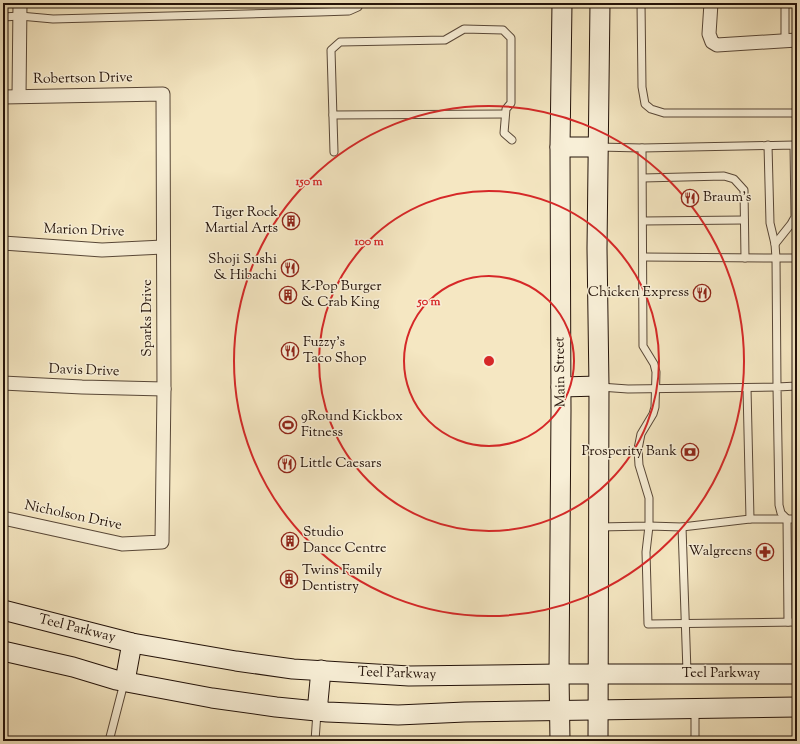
<svg xmlns="http://www.w3.org/2000/svg" width="800" height="744" font-family="'Sorts Mill Goudy',serif">
  <rect width="100%" height="100%" fill="#f5e7c2"/>
  <filter id="stains"><feTurbulence type="fractalNoise" baseFrequency=".005" numOctaves="4"/><feColorMatrix values="0 0 0 0 .2 0 0 0 0 .09 0 0 0 0 .02 0 0 0 .5 -.17"/></filter>
  <radialGradient id="worn" r=".72"><stop offset=".6" stop-color="#630" stop-opacity="0"/><stop offset="1" stop-color="#630" stop-opacity=".3"/></radialGradient>
  <g fill="none" stroke-linecap="round" stroke-linejoin="round">
    <defs>
      <g id="service">
        <path d="M 641,3 L 642,87 L 645,104 L 651,109 L 664,113 L 797,113"/>
        <path d="M 3,17 L 20,16 L 53,19 L 319,12 L 349,11 L 358,7 L 360,3"/>
        <path d="M 785,41 L 785,3"/>
        <path d="M 333,115 L 505,114"/>
        <path d="M 598,147 L 642,148 L 794,145 L 795,217 L 791,224 L 775,244"/>
        <path d="M 334,152 L 331,50 L 340,42 L 445,40 L 464,29 L 503,30 L 511,38 L 511,103 L 506,109 L 504,133 L 512,140"/>
        <path d="M 643,178 L 724,176 L 734,179 L 744,190 L 745,258"/>
        <path d="M 643,221 L 744,220"/>
        <path d="M 643,257 L 776,258 L 775,244 L 770,223 L 768,145"/>
        <path d="M 600,387 L 628,389 L 777,387 L 776,258 L 797,258"/>
        <path d="M 747,388 L 750,519 L 797,519"/>
        <path d="M 750,519 L 682,527 L 649,526 L 646,552 L 648,624 L 797,622"/>
        <path d="M 599,527 L 649,526 L 649,498 L 639,465 L 638,449 L 641,434 L 653,414 L 655,407 L 656,372 L 654,364 L 643,346 L 642,148"/>
        <path d="M 682,527 L 687,672"/>
        <path d="M 788,622 L 787,519 L 781,513 L 779,505 L 777,387 L 797,386"/>
        <path d="M 695,709 L 695,741"/>
        <path d="M 109,741 L 124,683"/>
        <path d="M 315,741 L 317,712"/>
      </g>
      <g id="minor">
        <path d="M 711,3 L 709,34 L 712,42 L 717,45 L 797,40"/>
        <path d="M 19,96 L 20,3"/>
        <path d="M 3,97 L 163,94 L 164,389 L 162,542 L 122,544 L 3,518"/>
        <path d="M 3,243 L 102,250 L 163,247"/>
        <path d="M 3,383 L 82,387 L 164,389"/>
      </g>
      <g id="secondary">
        <path d="M 560,147 L 598,147"/>
        <path d="M 561,387 L 599,386"/>
        <path d="M 3,610 L 132,643 L 236,661 L 293,669 L 409,676 L 559,674 L 797,674"/>
        <path d="M 3,651 L 73,667 L 116,680 L 212,698 L 276,707 L 327,712 L 398,715 L 465,712 L 797,707"/>
        <path d="M 125,681 L 132,643"/>
        <path d="M 317,712 L 321,670"/>
        <path d="M 560,741 L 559,674 L 561,410 L 560,147 L 562,3"/>
        <path d="M 598,741 L 599,386 L 597,248 L 600,3"/>
      </g>
    </defs>
    <use href="#service" stroke="#584737" stroke-width="9"/>
    <use href="#minor" stroke="#584737" stroke-width="15"/>
    <use href="#secondary" stroke="#231209" stroke-width="21"/>
    <use href="#service" stroke="#f8efd7" stroke-width="7"/>
    <use href="#minor" stroke="#f8efd7" stroke-width="13"/>
    <use href="#secondary" stroke="#f8efd7" stroke-width="19"/>
  </g>
  <g fill="none" stroke="#d62828" stroke-width="2">
    <circle cx="489" cy="361" r="85"/>
    <circle cx="489" cy="361" r="170"/>
    <circle cx="489" cy="361" r="255"/>
  </g>
  <defs>
    <symbol id="restaurant-ring" viewBox="-11 -11 22 22"><circle r="9.5" fill="#f8efd7" stroke="#8f2418" stroke-width="1.5"/><path d="M-5-6h1v4h1v-4h1v4h1v-4h1v5L-1.5 .5V6h-2V.5L-5-1ZM5-6V6H3V1.5H1.5Q1.5-4 5-6Z" fill="#8f2418"/></symbol>
    <symbol id="building-ring" viewBox="-11 -11 22 22"><circle r="9.5" fill="#f8efd7" stroke="#8f2418" stroke-width="1.5"/><path d="M-4-6H4V6H1V3H-1V6H-4ZM-2.5-4.3h1.7v1.8h-1.7ZM.8-4.3h1.7v1.8H.8ZM-2.5-1h1.7V.8h-1.7ZM.8-1h1.7V.8H.8Z" fill="#8f2418"/></symbol>
    <symbol id="stadium-ring" viewBox="-11 -11 22 22"><circle r="9.5" fill="#f8efd7" stroke="#8f2418" stroke-width="1.5"/><path d="M0-5a6.5 5 0 1 0 0 10a6.5 5 0 1 0 0-10ZM-3.5-1.8h7v3.6h-7Z" fill="#8f2418"/></symbol>
    <symbol id="bank-ring" viewBox="-11 -11 22 22"><circle r="9.5" fill="#f8efd7" stroke="#8f2418" stroke-width="1.5"/><path d="M-6-4H6V4H-6ZM0-2.3a2.3 2.3 0 1 0 0 4.6a2.3 2.3 0 1 0 0-4.6Z" fill="#8f2418"/></symbol>
    <symbol id="pharmacy-ring" viewBox="-11 -11 22 22"><circle r="9.5" fill="#f8efd7" stroke="#8f2418" stroke-width="1.5"/><path d="M-2-6h4v4h4v4h-4v4h-4v-4h-4v-4h4Z" fill="#8f2418"/></symbol>
  </defs>
  <g fill-rule="evenodd">
    <use href="#restaurant-ring" x="680" y="188" width="20" height="20"/>
    <use href="#building-ring" x="281" y="211" width="20" height="20"/>
    <use href="#restaurant-ring" x="280" y="258" width="20" height="20"/>
    <use href="#restaurant-ring" x="692" y="283" width="20" height="20"/>
    <use href="#building-ring" x="278" y="285" width="20" height="20"/>
    <use href="#restaurant-ring" x="280" y="341" width="20" height="20"/>
    <use href="#stadium-ring" x="278" y="415" width="20" height="20"/>
    <use href="#bank-ring" x="680" y="442" width="20" height="20"/>
    <use href="#restaurant-ring" x="277" y="454" width="20" height="20"/>
    <use href="#building-ring" x="280" y="531" width="20" height="20"/>
    <use href="#pharmacy-ring" x="755" y="542" width="20" height="20"/>
    <use href="#building-ring" x="279" y="569" width="20" height="20"/>
  </g>
  <g text-anchor="middle" dominant-baseline="central" stroke-width="3" stroke-linejoin="round" paint-order="stroke">
    <g font-size="14" fill="#231209" stroke="#f8efd7">
      <text transform="translate(83 79) rotate(-1)">Robertson Drive</text>
      <text transform="translate(84 231) rotate(2)">Marion Drive</text>
      <text transform="translate(148 318) rotate(-90)">Sparks Drive</text>
      <text transform="translate(84 371) rotate(2)">Davis Drive</text>
      <text transform="translate(561 372) rotate(-91)">Main Street</text>
      <text transform="translate(73 516) rotate(12)">Nicholson Drive</text>
      <text transform="translate(77 629) rotate(14)">Teel Parkway</text>
      <text transform="translate(397 674) rotate(2)">Teel Parkway</text>
      <text x="721" y="674">Teel Parkway</text>
    </g>
    <g font-size="14" fill="#231209" stroke="#f8efd7" text-anchor="start">
      <text x="703" y="198">Braum's</text>
      <text x="278" y="213" text-anchor="end">Tiger Rock<tspan x="278" dy="16">Martial Arts</tspan></text>
      <text x="277" y="260" text-anchor="end">Shoji Sushi<tspan x="277" dy="16">&amp; Hibachi</tspan></text>
      <text x="301" y="287">K-Pop Burger<tspan x="301" dy="16">&amp; Crab King</tspan></text>
      <text x="689" y="293" text-anchor="end">Chicken Express</text>
      <text x="303" y="343">Fuzzy's<tspan x="303" dy="16">Taco Shop</tspan></text>
      <text x="301" y="417">9Round Kickbox<tspan x="301" dy="16">Fitness</tspan></text>
      <text x="677" y="452" text-anchor="end">Prosperity Bank</text>
      <text x="300" y="464">Little Caesars</text>
      <text x="303" y="533">Studio<tspan x="303" dy="16">Dance Centre</tspan></text>
      <text x="752" y="552" text-anchor="end">Walgreens</text>
      <text x="302" y="571">Twins Family<tspan x="302" dy="16">Dentistry</tspan></text>
    </g>
  </g>
  <circle cx="489" cy="361" r="6" fill="#d62828" stroke="#f8efd7" stroke-width="2"/>
  <g font-size="12" text-anchor="middle" font-weight="bold" fill="#d62828" stroke="#f8efd7" stroke-width="3" stroke-linejoin="round" paint-order="stroke">
    <text x="309" y="185">150 m</text>
    <text x="369" y="245">100 m</text>
    <text x="429" y="305">50 m</text>
  </g>
  <rect width="800" height="744" fill="none" stroke="#f5e7c2" stroke-width="16"/>
  <rect x="4" y="4" width="792" height="736" fill="none" stroke="#231209" stroke-width="2"/>
  <rect x="8" y="8" width="784" height="728" fill="none" stroke="#231209"/>
  <rect width="100%" height="100%" filter="url(#stains)"/>
  <rect width="100%" height="100%" fill="url(#worn)"/>
</svg>
